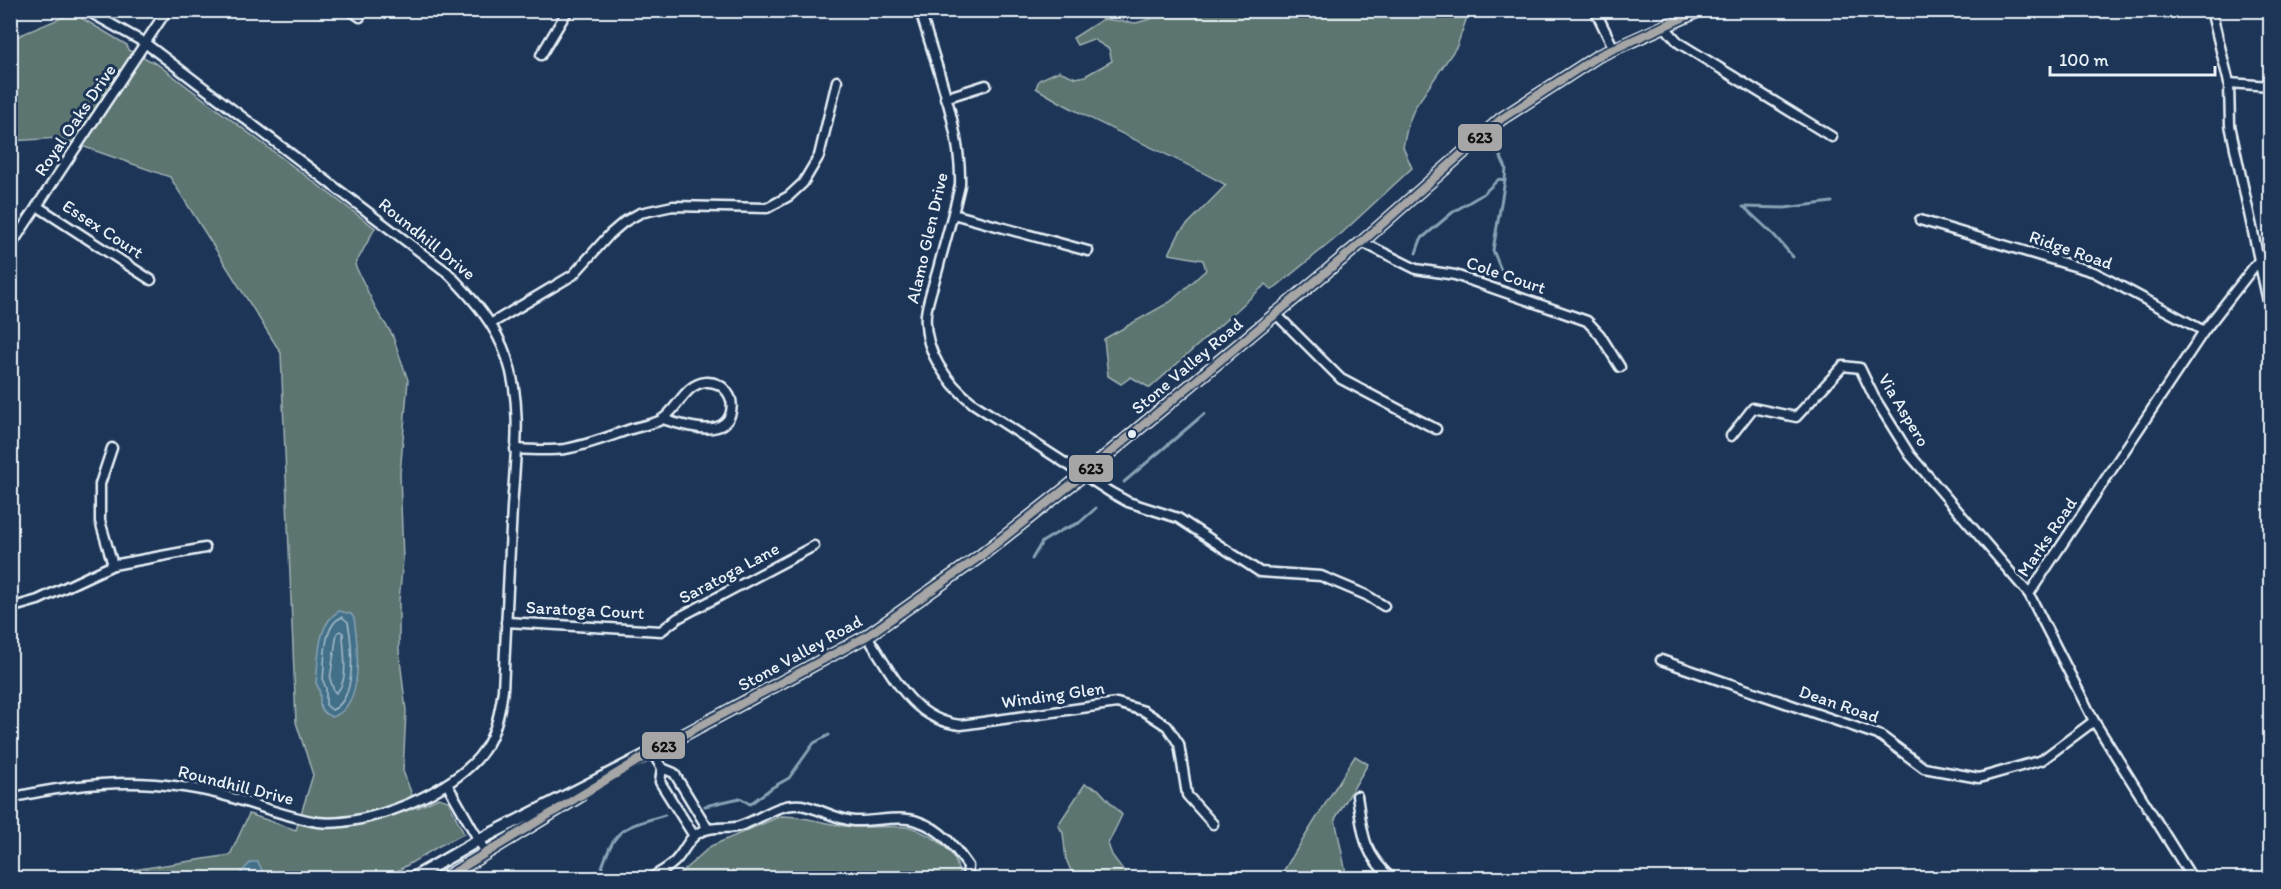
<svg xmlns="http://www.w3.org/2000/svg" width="2281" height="889" font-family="Itim,sans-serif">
  <rect width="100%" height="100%" fill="#1d3557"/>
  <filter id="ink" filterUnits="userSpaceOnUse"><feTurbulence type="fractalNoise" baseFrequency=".0167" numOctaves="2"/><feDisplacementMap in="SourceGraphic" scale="12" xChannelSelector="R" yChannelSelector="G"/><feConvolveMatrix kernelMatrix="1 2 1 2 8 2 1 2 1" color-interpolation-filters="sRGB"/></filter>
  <g filter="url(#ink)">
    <g fill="#5b7470" stroke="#a2b2b4" stroke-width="1.5">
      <path d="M 1163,10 L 1471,11 L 1467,17 L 1457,46 L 1415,107 L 1408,124 L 1403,147 L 1412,168 L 1342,233 L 1272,290 L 1266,284 L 1150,388 L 1131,377 L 1121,384 L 1108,376 L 1104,339 L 1170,302 L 1206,270 L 1203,260 L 1169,254 L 1180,232 L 1226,185 C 1164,150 1097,126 1036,88 L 1039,80 L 1059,71 L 1076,78 L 1085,76 L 1112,61 L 1109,49 L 1093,39 L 1077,45 L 1073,38 L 1103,19 L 1136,23 L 1150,19 Z"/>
      <path d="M 73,13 L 127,45 L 128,50 L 157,64 L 375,228 L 355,265 L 378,313 L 392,334 L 408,380 L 400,474 L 403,560 L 399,600 L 399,651 L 406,711 L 403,771 L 417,808 L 439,798 L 448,801 L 464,834 L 439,846 L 386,878 L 81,878 L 230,855 L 249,814 L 296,830 L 313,775 L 296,722 L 281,353 L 170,177 L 59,138 L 11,141 L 11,39 Z"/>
      <path d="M 1355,756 L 1368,764 L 1335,819 L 1347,878 L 1279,878 Z"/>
      <path d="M 1085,784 L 1098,789 L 1122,815 L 1108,844 L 1112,855 L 1129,878 L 1074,878 L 1066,859 L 1063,833 L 1058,825 Z"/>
      <path d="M 781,816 C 803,816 822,823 844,826 C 866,829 887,825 909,827 C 916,828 923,833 930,836 C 949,847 957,857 960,878 L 675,878 L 711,846 Z"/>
    </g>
    <g fill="#436f89" stroke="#85a3b5" stroke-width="1.5">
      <path d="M 339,611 L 351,614 L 354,618 C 358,644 365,707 332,717 C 311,708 326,697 316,683 C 319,660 316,624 339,611 Z"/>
      <path d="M 251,862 L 258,862 L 265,876 L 269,878 L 236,878 Z"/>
    </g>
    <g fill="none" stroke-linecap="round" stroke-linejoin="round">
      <g stroke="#a6bdcc" stroke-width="1.5">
        <path d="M 342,617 L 348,622 C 352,644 358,699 332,710 L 326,705 L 326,688 L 323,681 C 325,663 322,625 342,617 Z"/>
        <path d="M 340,631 L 343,633 C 343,651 350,681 336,693 L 334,691 L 330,679 L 337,633 Z"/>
      </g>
      <g stroke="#85a3b5" stroke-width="3">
        <path d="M 1743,207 L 1785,208 L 1832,202"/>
        <path d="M 1745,208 L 1774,235 L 1793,257"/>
        <path d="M 1416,253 L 1421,239 L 1453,212 L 1483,194 L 1499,179 L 1505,180 L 1506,168 L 1498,151"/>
        <path d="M 1501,270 L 1493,250 L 1505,180"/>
        <path d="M 1124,482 L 1204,414"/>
        <path d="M 1032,559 L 1042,542 L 1062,530 L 1079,523 L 1096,508"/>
        <path d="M 705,806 L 740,798 L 750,804 L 773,787 L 789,778 L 814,743 L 829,735"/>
        <path d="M 595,878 L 599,875 C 616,828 617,829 665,815"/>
      </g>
      <defs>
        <g id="minor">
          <path d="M 350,10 L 360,17"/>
          <path d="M 920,10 C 935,64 962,130 960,185 C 954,212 946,238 939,265 C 935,281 928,298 926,314 C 923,351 947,383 974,404 L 1110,492 L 1128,502 L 1178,518 L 1260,572 L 1321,576 L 1366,595 L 1384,606"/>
          <path d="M 1595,10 L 1614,49"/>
          <path d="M 2211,10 L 2229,83 L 2230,125 L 2270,311"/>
          <path d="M 1664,26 L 1679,43 L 1832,137"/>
          <path d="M 541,55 L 568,10"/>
          <path d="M 2229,83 L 2270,86"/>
          <path d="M 945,98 L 986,85"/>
          <path d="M 37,206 L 151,280"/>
          <path d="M 953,214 L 1088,251"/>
          <path d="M 1920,220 L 2094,272 L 2204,331"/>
          <path d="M 1362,242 L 1416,269 L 1455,275 L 1587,321 L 1600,335 L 1620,367"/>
          <path d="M 10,247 L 167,10"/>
          <path d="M 1275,313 L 1341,379 L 1436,429"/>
          <path d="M 492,323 L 573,275 L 610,234 L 624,222 L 640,213 L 673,206 L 767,208 L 789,196 L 803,183 L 819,156 L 837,81"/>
          <path d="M 1731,436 L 1753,408 L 1796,417 L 1843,366 L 1860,368 L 1874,397 L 1910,455 L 2029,594"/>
          <path d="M 112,448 L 100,484 L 100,521 L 113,565"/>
          <path d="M 515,449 C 531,450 549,451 565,449 C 588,445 610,436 631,429 C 640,426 653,424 661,420 C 678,410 684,384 706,382 C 722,381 735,396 731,412 C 724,441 681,424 662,419"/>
          <path d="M 10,608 L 38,600 L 113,565 L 205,548"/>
          <path d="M 506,622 L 661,631 L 678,618 L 814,546"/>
          <path d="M 867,636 C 892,673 911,720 961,725 L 1117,703 L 1144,711 L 1167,726 L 1179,744 L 1187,795 L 1213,824"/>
          <path d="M 1661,660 L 1881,736 L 1924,768 L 1979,778 L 2042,760 L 2094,721"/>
          <path d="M 652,752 L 662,768 L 660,782 L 694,836"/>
          <path d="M 662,768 L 674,773 L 708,829"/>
          <path d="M 447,784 L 486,853"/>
          <path d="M 1357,796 C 1363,833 1362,852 1391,878"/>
          <path d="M 10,798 C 58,787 106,780 155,784 C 179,786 203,789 226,796 C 257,805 286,817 318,822 C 366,828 457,791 484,750 C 496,733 500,711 503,690 C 506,629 509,569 512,508 C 515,459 523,405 507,358 C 495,323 473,299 448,273 L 145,43 L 86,10"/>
          <path d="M 651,878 C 658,873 667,869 673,863 C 684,854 687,838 700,832 C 711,826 724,829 736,827 C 758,822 777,802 801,805 C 819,808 835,819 854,821 C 873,822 900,815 917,821 C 942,829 954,846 968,866 L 967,878"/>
          <path d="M 2192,878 L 2094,721 L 2029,594 L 2204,331 L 2260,259"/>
        </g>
        <g id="tertiary">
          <path d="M 413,878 L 479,840 L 652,752 L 867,636 L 979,557 L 1083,475 L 1362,242 L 1501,119 L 1598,56 L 1701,10"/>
          <path d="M 445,878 L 580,796"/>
        </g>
      </defs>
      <use href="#minor" stroke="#e8f1f8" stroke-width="13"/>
      <use href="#tertiary" stroke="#e8f1f8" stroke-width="15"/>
      <use href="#minor" stroke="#1d3557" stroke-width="8"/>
      <use href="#tertiary" stroke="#1d3557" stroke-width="10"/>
      <defs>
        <path id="bus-1" d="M 445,878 L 652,752 L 867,636 L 979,557 L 1083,475 L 1362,242 L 1501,119 L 1598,56 L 1700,10"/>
      </defs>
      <use href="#bus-1" stroke="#1d3557" stroke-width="12"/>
      <use href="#bus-1" stroke="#a6a6a6" stroke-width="8"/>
    </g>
  </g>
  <circle fill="#e8f1f8" stroke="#1d3557" stroke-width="2" cx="1132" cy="434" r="5"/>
  <g text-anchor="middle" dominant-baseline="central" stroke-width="6" stroke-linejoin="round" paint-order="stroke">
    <g font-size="18" fill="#e8f1f8" stroke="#1d3557">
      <text transform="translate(75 120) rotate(-56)">Royal Oaks Drive</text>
      <text transform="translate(103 229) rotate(33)">Essex Court</text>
      <text transform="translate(927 238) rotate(-77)">Alamo Glen Drive</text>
      <text transform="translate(427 239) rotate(39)">Roundhill Drive</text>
      <text transform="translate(2071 250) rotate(19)">Ridge Road</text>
      <text transform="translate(1506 275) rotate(19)">Cole Court</text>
      <text transform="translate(1187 366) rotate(-40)">Stone Valley Road</text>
      <text transform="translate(1904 410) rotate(59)">Via Aspero</text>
      <text transform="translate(2047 537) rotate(-56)">Marks Road</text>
      <text transform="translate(729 573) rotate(-28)">Saratoga Lane</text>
      <text transform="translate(585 610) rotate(3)">Saratoga Court</text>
      <text transform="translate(800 653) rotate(-29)">Stone Valley Road</text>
      <text transform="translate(1053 695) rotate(-8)">Winding Glen</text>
      <text transform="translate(1839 704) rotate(19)">Dean Road</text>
      <text transform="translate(236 785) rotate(14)">Roundhill Drive</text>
    </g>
  </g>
  <g stroke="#1d3557" stroke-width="2">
    <rect x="1457" y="123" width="46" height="29" rx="6" fill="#a6a6a6"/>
    <rect x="1068" y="454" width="46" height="29" rx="6" fill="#a6a6a6"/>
    <rect x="641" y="731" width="45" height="29" rx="6" fill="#a6a6a6"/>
  </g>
  <g font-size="16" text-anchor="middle" font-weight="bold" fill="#111">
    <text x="1480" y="143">623</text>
    <text x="1091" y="474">623</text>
    <text x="664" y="752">623</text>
  </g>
  <rect width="2281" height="889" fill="none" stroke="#1d3557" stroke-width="36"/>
  <rect x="18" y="18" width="2245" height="853" fill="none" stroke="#e8f1f8" stroke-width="2" filter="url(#ink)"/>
  <path d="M2050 66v9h165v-9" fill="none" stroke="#e8f1f8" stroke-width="3"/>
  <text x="2059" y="66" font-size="18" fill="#e8f1f8" stroke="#1d3557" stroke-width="4.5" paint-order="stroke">100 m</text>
</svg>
